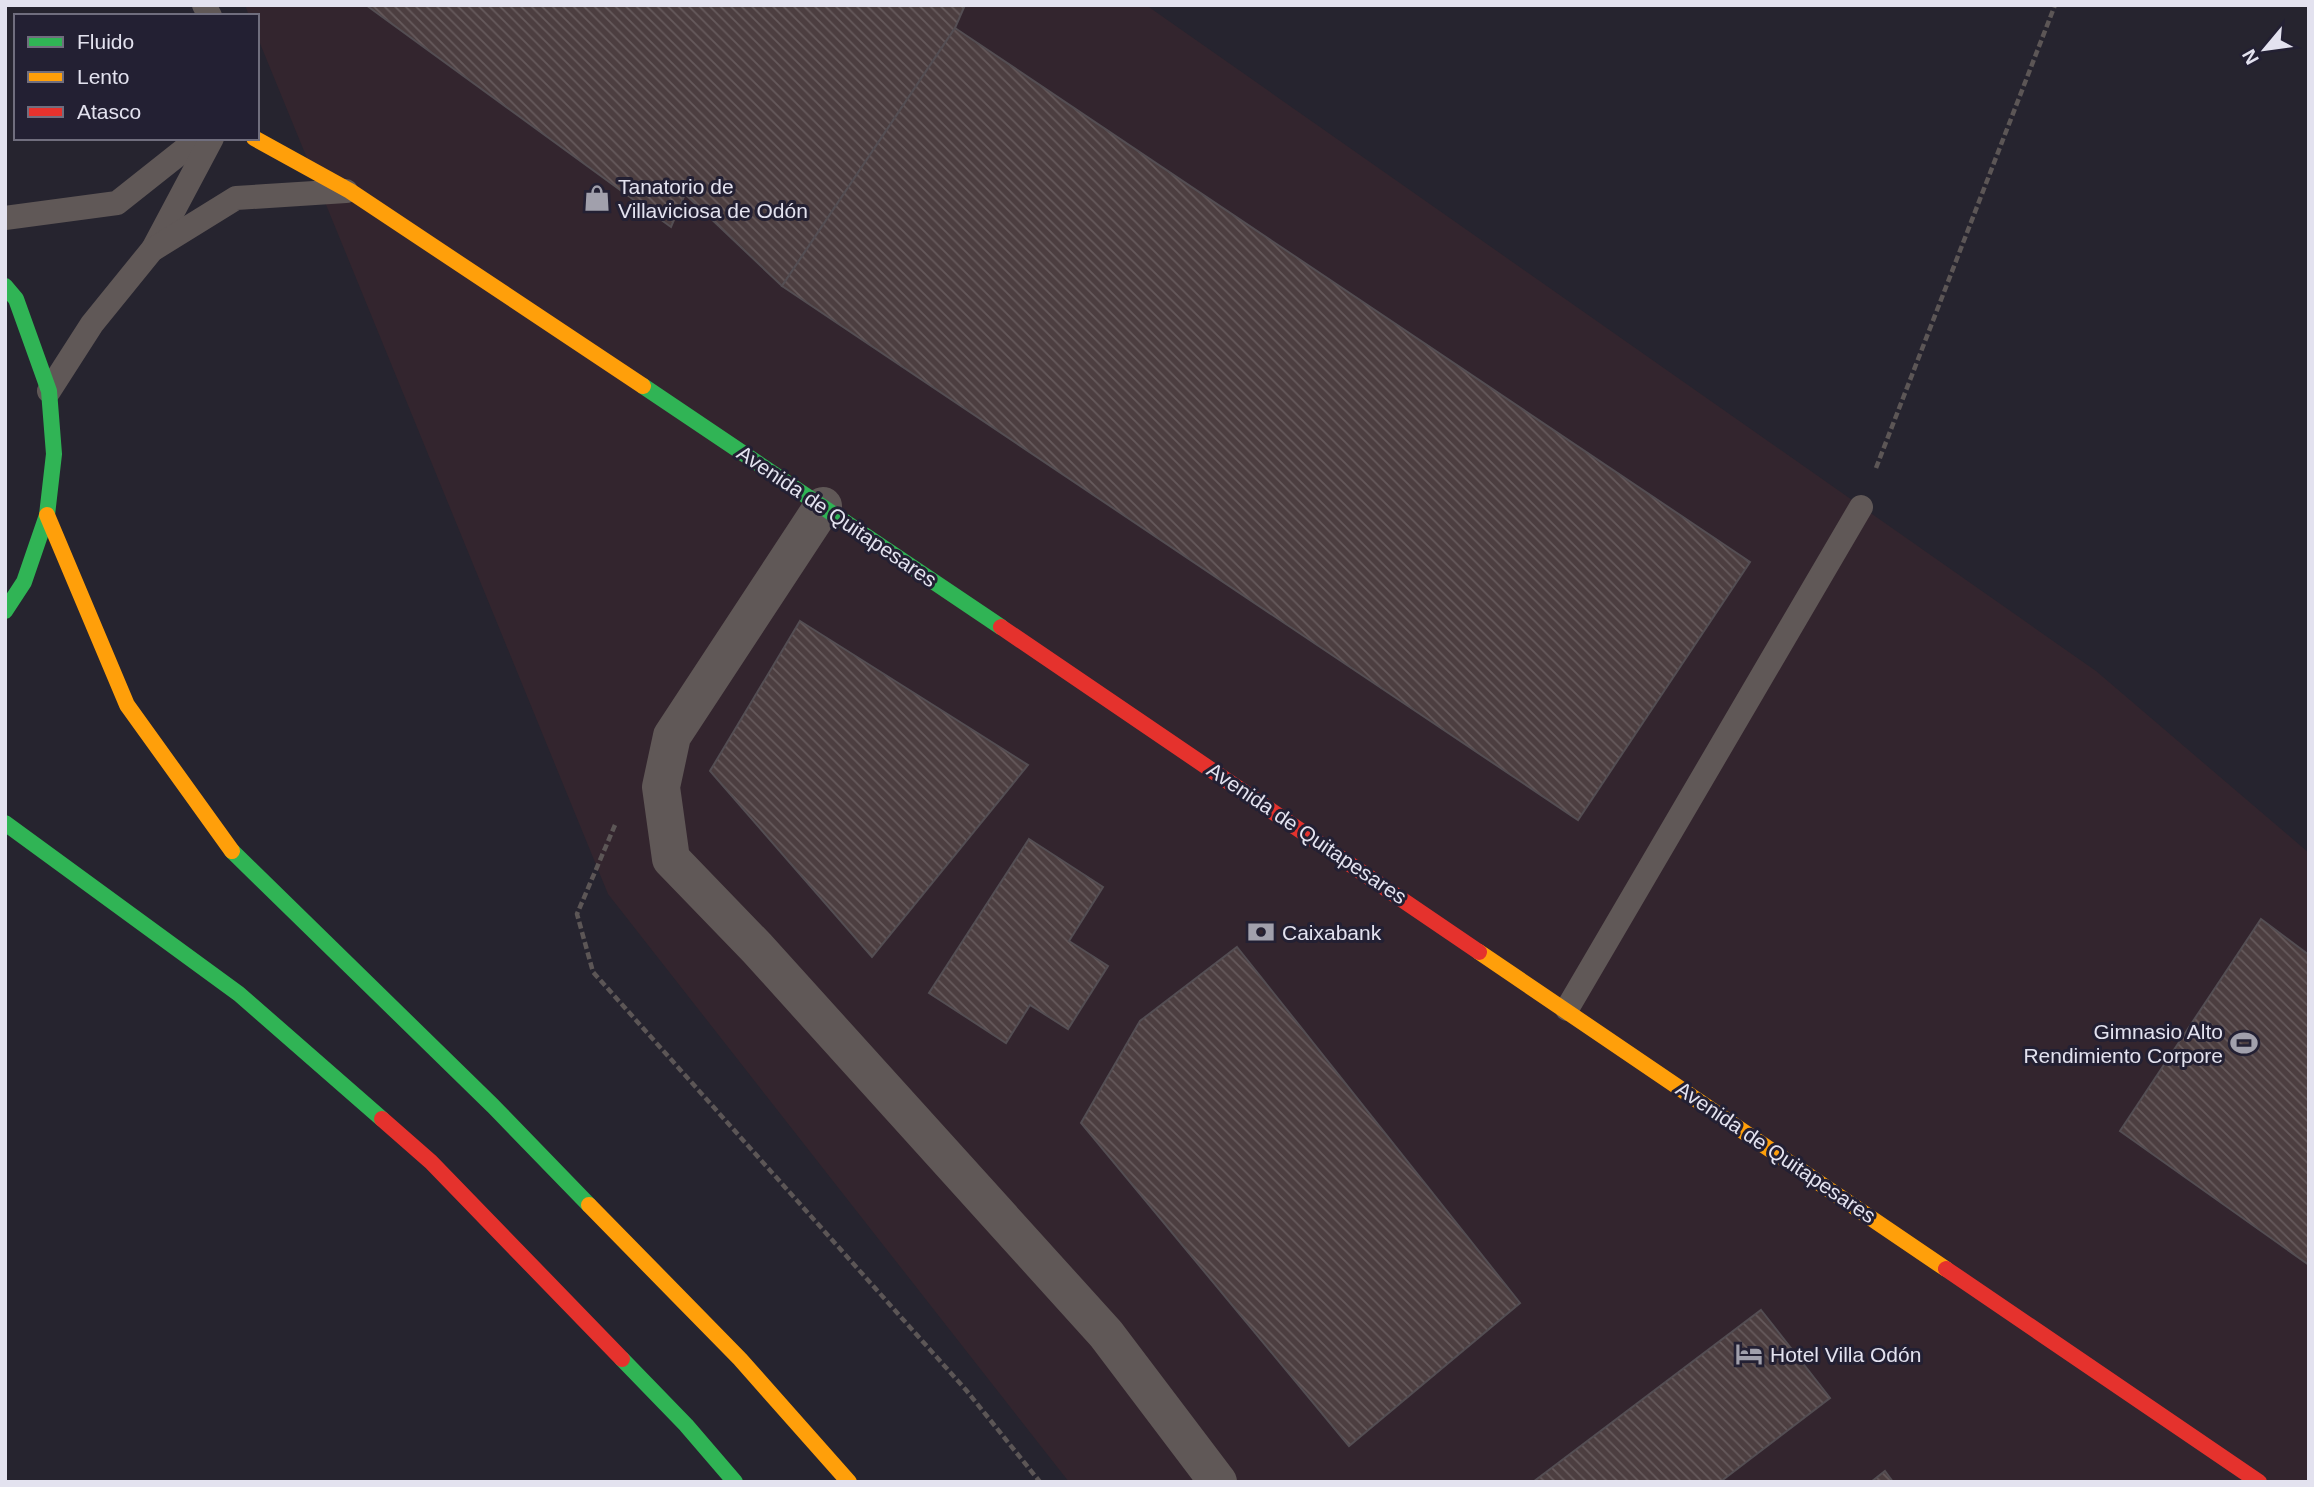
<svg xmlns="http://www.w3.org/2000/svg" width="2314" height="1487" font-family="Helvetica,sans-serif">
  <defs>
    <pattern id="building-back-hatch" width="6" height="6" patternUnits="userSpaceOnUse" patternTransform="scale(1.75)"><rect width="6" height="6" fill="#4c3e40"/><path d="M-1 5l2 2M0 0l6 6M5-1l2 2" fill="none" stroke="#665a5c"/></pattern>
  </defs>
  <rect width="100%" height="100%" fill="#26242f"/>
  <path fill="#33252e" d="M 245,5 L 1146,5 L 2096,671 L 2309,853 L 2309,1482 L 1069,1482 L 608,894 L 257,36 L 257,16 L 249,16 Z"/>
  <g fill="url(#building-back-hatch)" stroke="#544e53" stroke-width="2">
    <path d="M 366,5 L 965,5 L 955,28 L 782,286 L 685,194 L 671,227 Z"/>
    <path d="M 955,28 L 1750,562 L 1578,820 L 782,286 Z"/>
    <path d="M 800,621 L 1028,765 L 872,957 L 710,771 Z"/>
    <path d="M 1029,839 L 1103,887 L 1069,941 L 1108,966 L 1068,1029 L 1030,1005 L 1006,1043 L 929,993 Z"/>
    <path d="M 2261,919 L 2309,955 L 2309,1265 L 2120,1131 Z"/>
    <path d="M 1237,947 L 1520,1303 L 1349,1446 L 1081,1123 L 1140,1021 Z"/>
    <path d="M 1761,1310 L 1830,1398 L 1720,1482 L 1533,1482 Z"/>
    <path d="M 1885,1471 L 1893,1482 L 1871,1482 Z"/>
  </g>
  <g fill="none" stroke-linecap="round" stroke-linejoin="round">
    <g stroke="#5c5656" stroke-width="4.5" stroke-dasharray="7 3.5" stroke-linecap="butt">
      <path d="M 1876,468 L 2055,5"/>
      <path d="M 615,825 L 577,914 L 593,972 L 966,1390 L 1040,1482"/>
    </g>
    <g stroke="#605857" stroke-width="24">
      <path d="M 204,5 L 210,16"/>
      <path d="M 5,218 L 117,203 L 199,138"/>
      <path d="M 153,249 L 212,138"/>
      <path d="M 49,391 L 92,324 L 152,250 L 236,198 L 346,191"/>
      <path d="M 1567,1009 L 1861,507"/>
    </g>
    <path stroke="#605857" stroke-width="38" d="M 823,506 L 672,736 L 661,787 L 671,859 L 757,948 L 1106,1334 L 1218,1482"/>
    <g stroke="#30b455" stroke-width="16">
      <path d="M 5,286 L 16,299 L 49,391 L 54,454 L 47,515 L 24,582 L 5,611"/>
      <path d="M 643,386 L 1001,627"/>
      <path d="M 5,823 L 239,994 L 382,1119"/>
      <path d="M 232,851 L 493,1106 L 589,1205"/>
      <path d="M 622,1359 L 686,1425 L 735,1482"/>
    </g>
    <g stroke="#ff9f0a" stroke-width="16">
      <path d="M 254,138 L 350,191 L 643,386"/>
      <path d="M 47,515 L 127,705 L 232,851"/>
      <path d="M 1479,952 L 1946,1269"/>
      <path d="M 589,1205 L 740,1359 L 849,1482"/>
    </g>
    <g stroke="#e5322d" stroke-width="16">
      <path d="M 1001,627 L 1479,952"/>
      <path d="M 382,1119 L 431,1162 L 622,1359"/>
      <path d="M 1946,1269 L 2259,1482"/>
    </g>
  </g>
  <defs>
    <symbol id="shop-bare" viewBox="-9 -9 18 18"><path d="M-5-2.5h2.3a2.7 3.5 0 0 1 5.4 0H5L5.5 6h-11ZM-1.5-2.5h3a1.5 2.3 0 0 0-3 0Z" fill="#a1a0ac" stroke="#232033" stroke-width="2.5" paint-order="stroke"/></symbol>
    <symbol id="bank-bare" viewBox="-9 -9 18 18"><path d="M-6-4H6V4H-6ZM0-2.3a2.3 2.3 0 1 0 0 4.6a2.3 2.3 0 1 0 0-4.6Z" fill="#a1a0ac" stroke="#232033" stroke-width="2.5" paint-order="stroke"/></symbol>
    <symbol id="stadium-bare" viewBox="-9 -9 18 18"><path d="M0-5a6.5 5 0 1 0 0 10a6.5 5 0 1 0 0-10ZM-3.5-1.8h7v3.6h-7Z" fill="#a1a0ac" stroke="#232033" stroke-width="2.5" paint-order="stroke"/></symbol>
    <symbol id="hotel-bare" viewBox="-9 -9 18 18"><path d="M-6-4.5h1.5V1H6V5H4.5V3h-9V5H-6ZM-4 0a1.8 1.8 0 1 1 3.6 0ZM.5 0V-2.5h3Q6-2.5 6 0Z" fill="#a1a0ac" stroke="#232033" stroke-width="2.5" paint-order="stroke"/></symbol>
  </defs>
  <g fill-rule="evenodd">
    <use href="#shop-bare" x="578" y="179" width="38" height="38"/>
    <use href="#bank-bare" x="1242" y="913" width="38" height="38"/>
    <use href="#stadium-bare" x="2225" y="1024" width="38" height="38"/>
    <use href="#hotel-bare" x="1730" y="1335" width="38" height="38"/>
  </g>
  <g text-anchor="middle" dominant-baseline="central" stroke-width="6" stroke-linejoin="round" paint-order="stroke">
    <g font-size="21" fill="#e3e2ef" stroke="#232033" text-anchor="start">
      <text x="618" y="186">Tanatorio de<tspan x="618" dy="24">Villaviciosa de Odón</tspan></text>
      <text x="1282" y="932">Caixabank</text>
      <text x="2223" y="1031" text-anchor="end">Gimnasio Alto<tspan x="2223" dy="24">Rendimiento Corpore</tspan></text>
      <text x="1770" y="1354">Hotel Villa Odón</text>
    </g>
    <g font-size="21" fill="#e3e2ef" stroke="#232033">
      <text transform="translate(837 516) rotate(34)">Avenida de Quitapesares</text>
      <text transform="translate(1307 833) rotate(34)">Avenida de Quitapesares</text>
      <text transform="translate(1776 1152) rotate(34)">Avenida de Quitapesares</text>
    </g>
  </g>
  <rect width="2314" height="1487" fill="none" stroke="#e3e2ef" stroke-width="14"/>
  <rect x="14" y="14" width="245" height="126" fill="#232033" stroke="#706e7e" stroke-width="2"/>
  <rect x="28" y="37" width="35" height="10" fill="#30b455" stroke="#706e7e" stroke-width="2"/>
  <text x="77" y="49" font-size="21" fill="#e3e2ef">Fluido</text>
  <rect x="28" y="72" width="35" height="10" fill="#ff9f0a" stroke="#706e7e" stroke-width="2"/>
  <text x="77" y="84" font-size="21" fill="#e3e2ef">Lento</text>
  <rect x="28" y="107" width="35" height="10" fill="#e5322d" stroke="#706e7e" stroke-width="2"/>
  <text x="77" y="119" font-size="21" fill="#e3e2ef">Atasco</text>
  <g transform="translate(2265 49) rotate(241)" stroke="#232033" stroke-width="5" paint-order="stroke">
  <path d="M0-5L12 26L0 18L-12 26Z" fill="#e3e2ef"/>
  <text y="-10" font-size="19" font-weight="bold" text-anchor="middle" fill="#e3e2ef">N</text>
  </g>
</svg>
